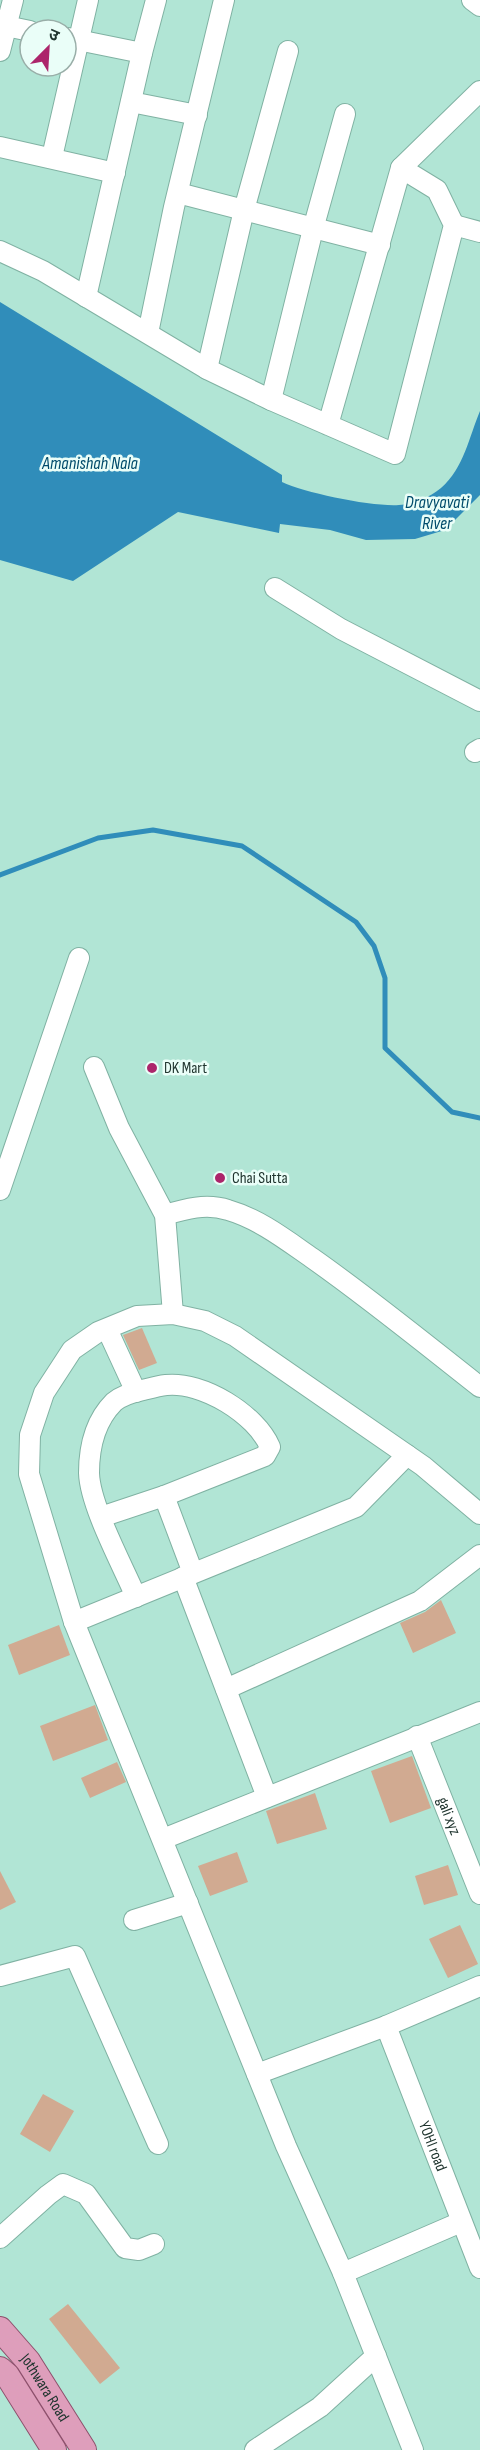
<svg xmlns="http://www.w3.org/2000/svg" width="480" height="2450" font-family="'Sofia Sans Condensed','Noto Sans Devanagari',sans-serif">
  <rect width="100%" height="100%" fill="#b1e5d5"/>
  <path fill="#308dba" d="M 0,302 L 282,475 L 282,482 C 305,493 373,507 399,505 C 413,504 429,498 441,488 C 464,468 469,437 480,411 L 480,495 L 445,530 L 415,539 L 366,540 L 330,530 L 280,524 L 279,533 L 178,512 L 73,581 L 0,560 Z"/>
  <g fill="none" stroke-linecap="round" stroke-linejoin="round">
    <path stroke="#308dba" stroke-width="5" d="M 0,875 L 98,838 L 153,830 L 242,846 L 356,922 L 374,946 L 385,978 L 385,1048 L 452,1112 L 480,1118"/>
  </g>
  <g fill="#d1aa91">
    <path d="M 142,1328 L 157,1363 L 139,1370 L 123,1335 Z"/>
    <path d="M 441,1600 L 456,1633 L 413,1653 L 400,1623 L 425,1612 Z"/>
    <path d="M 59,1625 L 70,1655 L 19,1675 L 8,1645 Z"/>
    <path d="M 95,1705 L 108,1740 L 53,1761 L 40,1726 Z"/>
    <path d="M 412,1756 L 431,1808 L 390,1823 L 371,1771 Z"/>
    <path d="M 117,1762 L 126,1782 L 90,1798 L 81,1778 Z"/>
    <path d="M 315,1793 L 327,1829 L 277,1844 L 266,1811 Z"/>
    <path d="M 237,1852 L 248,1882 L 210,1896 L 198,1866 Z"/>
    <path d="M 448,1865 L 458,1895 L 424,1905 L 415,1876 Z"/>
    <path d="M 0,1871 L 16,1902 L 0,1910 Z"/>
    <path d="M 460,1925 L 478,1964 L 448,1978 L 429,1939 Z"/>
    <path d="M 43,2094 L 74,2111 L 50,2152 L 20,2134 Z"/>
    <path d="M 68,2304 L 120,2368 L 100,2384 L 49,2319 Z"/>
  </g>
  <g fill="none" stroke-linecap="round" stroke-linejoin="round">
    <defs>
      <g id="minor">
        <path d="M 472,0 L 480,6"/>
        <path d="M 6,26 L 30,31"/>
        <path d="M 68,38 L 142,53"/>
        <path d="M 0,51 L 13,0"/>
        <path d="M 131,102 L 197,115"/>
        <path d="M 0,147 L 115,173"/>
        <path d="M 52,157 L 88,0"/>
        <path d="M 401,168 L 480,91"/>
        <path d="M 178,193 L 380,245"/>
        <path d="M 454,225 L 480,232"/>
        <path d="M 0,251 L 43,271 L 207,369 L 244,210 L 288,51"/>
        <path d="M 86,297 L 142,53 L 156,0"/>
        <path d="M 148,333 L 174,207 L 224,0"/>
        <path d="M 207,369 L 271,400 L 313,229 L 345,114"/>
        <path d="M 271,400 L 395,454 L 454,225 L 437,190 L 401,168 L 328,425"/>
        <path d="M 275,588 L 341,629 L 480,701"/>
        <path d="M 475,752 L 480,749"/>
        <path d="M 94,1067 L 119,1128 L 165,1215 L 173,1314"/>
        <path d="M 0,1190 L 79,958"/>
        <path d="M 165,1215 C 185,1209 206,1203 228,1210 C 259,1219 286,1240 312,1258 C 369,1298 424,1343 480,1387"/>
        <path d="M 107,1329 L 136,1392"/>
        <path d="M 101,1517 L 164,1496"/>
        <path d="M 183,1577 L 267,1797"/>
        <path d="M 136,1597 C 123,1566 90,1506 89,1473 C 89,1448 95,1421 114,1402 C 121,1396 134,1392 143,1390 C 151,1388 158,1386 166,1385 C 202,1381 256,1414 270,1447 L 265,1456 L 164,1496 L 193,1573"/>
        <path d="M 74,1622 L 356,1507 L 407,1455"/>
        <path d="M 226,1689 L 420,1601 L 480,1555"/>
        <path id="s1" d="M 417,1736 L 480,1894"/>
        <path d="M 163,1839 L 480,1712"/>
        <path d="M 134,1920 L 188,1903"/>
        <path d="M 0,1976 L 75,1956 L 158,2144"/>
        <path id="s2" d="M 386,2026 L 480,2268"/>
        <path d="M 257,2074 L 386,2026 L 480,1986"/>
        <path d="M 0,2238 L 48,2195 L 63,2184 L 86,2194 L 125,2248 L 139,2250 L 154,2244"/>
        <path d="M 343,2273 L 461,2222"/>
        <path d="M 255,2450 L 320,2407 L 376,2356"/>
        <path d="M 413,2450 L 343,2273 L 286,2146 L 74,1622 L 29,1474 L 30,1435 L 44,1393 L 72,1350 L 98,1332 L 137,1316 L 173,1314 L 205,1321 L 235,1336 L 423,1466 L 480,1514"/>
      </g>
      <g id="major">
        <path id="s3" d="M 0,2329 L 28,2361 L 84,2450"/>
        <path d="M 0,2369 L 7,2375 L 54,2450"/>
      </g>
    </defs>
    <use href="#minor" stroke="#80b2a3" stroke-width="22"/>
    <use href="#major" stroke="#8d506c" stroke-width="26"/>
    <use href="#minor" stroke="#fff" stroke-width="20"/>
    <use href="#major" stroke="#de9ebb" stroke-width="24"/>
  </g>
  <g fill="#ac256b" stroke="#eafef8" stroke-width="2">
    <circle cx="152" cy="1068" r="6"/>
    <circle cx="220" cy="1178" r="6"/>
  </g>
  <g text-anchor="middle" dominant-baseline="central" stroke-width="5" stroke-linejoin="round" paint-order="stroke">
    <g font-size="16" fill="#20352f" stroke="#eafef8" text-anchor="start">
      <text x="164" y="1068">DK Mart</text>
      <text x="232" y="1178">Chai Sutta</text>
    </g>
    <g font-size="16" fill="#20352f" stroke="#eafef8">
      <text stroke="none"><textPath href="#s1" startOffset="86">gali xyz</textPath></text>
      <text stroke="none"><textPath href="#s2" startOffset="129">YOHI road</textPath></text>
      <text stroke="none"><textPath href="#s3" startOffset="74">Jothwara Road</textPath></text>
    </g>
    <g font-size="18" font-style="italic" fill="#004b6b" stroke="#eafef8">
      <text x="90" y="463">Amanishah Nala</text>
      <text x="437" y="502">Dravyavati<tspan x="437" dy="21">River</tspan></text>
    </g>
  </g>
  <g transform="translate(48 48) rotate(24)"><circle r="28" fill="#eafef8" stroke="#99aea8" stroke-width="1.5"/>
  <path d="M0-4.5L10 22L0 15L-10 22Z" fill="#ac256b"/>
  <text y="-9" font-size="16" font-weight="bold" text-anchor="middle" fill="#20352f">उ</text>
  </g>
</svg>
